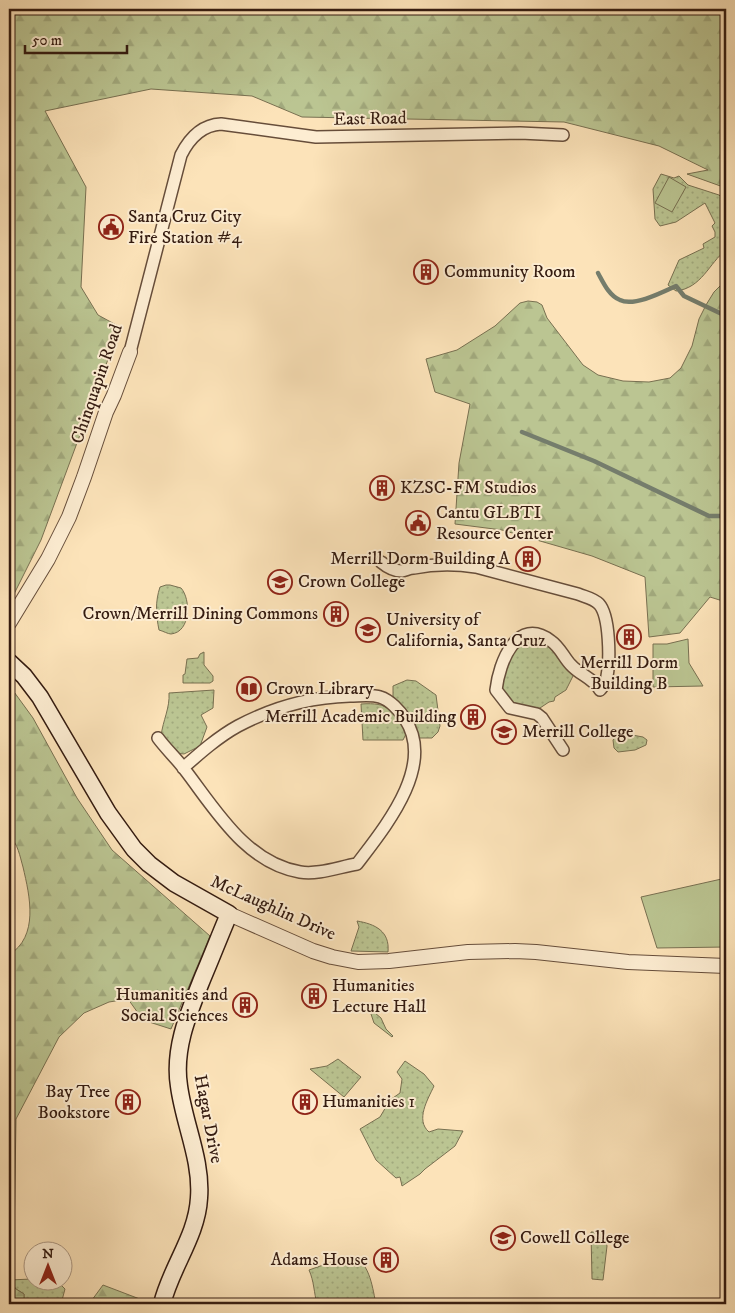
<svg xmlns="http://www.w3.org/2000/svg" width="735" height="1313" font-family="'IM FELL DW Pica',serif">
  <defs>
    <pattern id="grass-dots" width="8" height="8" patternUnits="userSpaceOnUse" patternTransform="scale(1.25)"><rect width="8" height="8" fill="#bbc592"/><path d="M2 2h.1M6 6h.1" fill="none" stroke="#a1a97d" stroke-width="1.8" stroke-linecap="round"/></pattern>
    <pattern id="forest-firs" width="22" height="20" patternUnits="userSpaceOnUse" patternTransform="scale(1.25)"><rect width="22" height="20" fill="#bbc592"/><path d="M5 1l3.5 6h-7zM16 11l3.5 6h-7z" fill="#a1a97d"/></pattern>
  </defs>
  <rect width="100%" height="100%" fill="#fce3b9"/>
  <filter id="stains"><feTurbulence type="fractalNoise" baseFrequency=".004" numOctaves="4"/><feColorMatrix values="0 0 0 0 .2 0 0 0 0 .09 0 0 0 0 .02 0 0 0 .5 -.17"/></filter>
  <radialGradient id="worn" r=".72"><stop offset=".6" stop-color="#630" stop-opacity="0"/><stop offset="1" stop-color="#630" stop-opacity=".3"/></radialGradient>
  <g fill="url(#grass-dots)" stroke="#787051">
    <path d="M 661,174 L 674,178 L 679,176 L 688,185 L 719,195 L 726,201 L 726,250 C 709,263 702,288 676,291 L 668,285 L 679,260 L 704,248 L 703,244 L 715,237 L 715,232 L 712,226 L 715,223 L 705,203 L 676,222 L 660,226 L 655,219 L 653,189 Z"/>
    <path d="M 166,585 L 170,585 L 181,588 C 191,599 191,632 171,634 C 168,634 163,631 159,630 C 156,615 155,602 160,587 Z"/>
    <path d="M 546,640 L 574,674 L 566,690 L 555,697 L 554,701 L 549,702 L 537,710 L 511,703 L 504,694 L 501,685 L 514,648 L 521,641 Z"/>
    <path d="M 204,652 L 204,665 L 213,676 L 213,681 L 210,683 L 183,683 L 183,675 L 185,674 L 187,659 L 198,658 L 200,654 Z"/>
    <path d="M 407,680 L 416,681 L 436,695 L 440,726 L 438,732 L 432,738 L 418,738 C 413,722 406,709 393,697 L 393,686 Z"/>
    <path d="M 214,690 L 213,708 L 201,715 L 207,727 L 200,746 L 184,754 L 175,753 L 161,736 C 163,720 170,708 169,693 Z"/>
    <path d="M 361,704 C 389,702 393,710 407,732 L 403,740 L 363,740 Z"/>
    <path d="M 621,733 L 643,737 L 647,740 L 646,745 L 635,750 L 618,752 L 614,748 L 613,740 L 618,734 Z"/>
    <path d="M 357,921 C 375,924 390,931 388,952 L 351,951 L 359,927 Z"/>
    <path d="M 369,1008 L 381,1018 L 386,1029 L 393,1036 L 392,1037 L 374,1023 Z"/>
    <path d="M 338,1059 L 361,1077 L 344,1097 L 310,1069 L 327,1066 Z"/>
    <path d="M 405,1061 L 424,1074 L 434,1086 C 428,1099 415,1120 429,1132 L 438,1129 L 463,1131 L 455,1146 L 425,1169 L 420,1174 L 402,1186 L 400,1177 L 396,1178 L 376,1160 L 360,1129 L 380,1117 L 390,1100 L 400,1093 L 402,1079 L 397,1072 Z"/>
    <path d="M 591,1232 L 603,1232 L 607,1246 L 603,1280 L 592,1279 Z"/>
    <path d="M 346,1257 C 349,1257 351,1257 354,1258 C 370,1262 373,1291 376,1304 L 317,1304 C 314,1293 314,1281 309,1270 Z"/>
    <path d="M 32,1279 L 32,1280 L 57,1281 L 57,1283 L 60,1284 L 65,1289 L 61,1304 L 24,1304 L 24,1294 L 16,1289 L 9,1280 Z"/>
  </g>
  <g fill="url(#forest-firs)" stroke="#787051">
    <path d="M 9,9 L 726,9 L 726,188 L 687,174 L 708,170 L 659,146 L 564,122 L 302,117 L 252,96 L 151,89 L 45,111 L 86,187 L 81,287 L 98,315 L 120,327 L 41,540 L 13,596 L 9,595 Z"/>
    <path d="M 726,280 L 726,602 L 710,597 L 680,633 L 649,637 L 645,577 L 592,556 L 502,530 L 455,524 L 459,463 L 470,404 L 435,392 L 426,359 L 457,350 L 495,326 L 520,303 L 528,301 L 537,302 L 542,305 L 547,318 L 583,365 L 598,375 L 623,381 L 649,382 L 670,378 L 681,368 L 692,346 L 699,319 L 706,305 L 714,292 Z"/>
    <path d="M 9,685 L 33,718 L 77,798 L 112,850 L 210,936 L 171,1029 L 143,1020 L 128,999 L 109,1002 L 84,1013 L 59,1037 L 16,1119 L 14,1243 L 9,1247 L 9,955 C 39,936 30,897 23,867 C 20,857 18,843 9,836 Z"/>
    <path d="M 9,1281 L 16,1289 L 24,1294 L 24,1304 L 9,1304 Z"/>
    <path d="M 103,1285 L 145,1301 L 144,1304 L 89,1304 Z"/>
  </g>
  <g fill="#bbc592" stroke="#787051">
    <path d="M 669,177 L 686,187 L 672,212 L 655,203 Z"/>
    <path d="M 688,639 L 689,663 L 703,686 L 653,687 L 653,644 L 667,644 Z"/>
    <path d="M 726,878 L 726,947 L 657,948 L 641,897 Z"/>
  </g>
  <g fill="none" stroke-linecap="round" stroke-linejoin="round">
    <g stroke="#757d6c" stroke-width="4.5">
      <path d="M 598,273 C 603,282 609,296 620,300 C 634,307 663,292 676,286 L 684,296 L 726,316"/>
      <path d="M 522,432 L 594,461 L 709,516 L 726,516"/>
    </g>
    <defs>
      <g id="minor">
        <path d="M 130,352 L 181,155 C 189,139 201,125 221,124 L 316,137 L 520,133 L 563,135"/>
        <path d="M 381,562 C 387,567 394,571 402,571 C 406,570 410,568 414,568 C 434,564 456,564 476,567 L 578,594 C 585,597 593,598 599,604 C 610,616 610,660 607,676 C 607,682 604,685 600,690 C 593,678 580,675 571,665 C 564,658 560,647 551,641 C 517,615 499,663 496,690 L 510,708 L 537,714 L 542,718 L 563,750"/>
        <path d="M 158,738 C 166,749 177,759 185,770 C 215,809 246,863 300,872 C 318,875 339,867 357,864 C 385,827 436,766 405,719 C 400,711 390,700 380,697 C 371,694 359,696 350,696 C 311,697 272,708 238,726 C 218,737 200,753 183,768"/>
      </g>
      <g id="tertiary">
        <path d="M 9,623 L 48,559 L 69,517 L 84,477 L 106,412 L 114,395 L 130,352"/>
        <path d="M 229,914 L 313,951 L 332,957 L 358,962 L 389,961 L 468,952 L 515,951 L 536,952 L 628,962 L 726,966"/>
      </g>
      <path id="secondary" d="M 9,662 L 24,676 L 40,697 L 108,813 L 134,849 L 149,864 L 174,883 L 229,914 C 220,935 212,956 203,977 C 189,1012 173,1048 179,1086 C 184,1124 202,1160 199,1198 C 197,1236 171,1267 162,1304"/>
    </defs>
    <use href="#minor" stroke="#664d3a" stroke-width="14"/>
    <use href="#tertiary" stroke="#664d3a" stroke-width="16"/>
    <use href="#secondary" stroke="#341b10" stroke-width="19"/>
    <use href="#minor" stroke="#fdedd2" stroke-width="11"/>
    <use href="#tertiary" stroke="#fdedd2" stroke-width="14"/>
    <use href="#secondary" stroke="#fdedd2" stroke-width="16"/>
  </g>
  <defs>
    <symbol id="civic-ring" viewBox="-11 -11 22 22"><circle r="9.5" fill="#fdedd2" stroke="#8f2418" stroke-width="1.5"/><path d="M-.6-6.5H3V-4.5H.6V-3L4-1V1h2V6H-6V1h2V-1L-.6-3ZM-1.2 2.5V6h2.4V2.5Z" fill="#8f2418"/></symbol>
    <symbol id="building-ring" viewBox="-11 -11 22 22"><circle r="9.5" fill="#fdedd2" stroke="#8f2418" stroke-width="1.5"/><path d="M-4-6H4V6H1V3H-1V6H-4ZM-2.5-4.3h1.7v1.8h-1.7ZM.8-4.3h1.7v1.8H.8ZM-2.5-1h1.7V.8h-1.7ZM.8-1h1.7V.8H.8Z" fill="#8f2418"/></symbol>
    <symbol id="university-ring" viewBox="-11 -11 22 22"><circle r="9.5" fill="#fdedd2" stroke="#8f2418" stroke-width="1.5"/><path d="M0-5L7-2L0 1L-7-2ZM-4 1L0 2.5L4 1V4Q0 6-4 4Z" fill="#8f2418"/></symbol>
    <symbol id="library-ring" viewBox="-11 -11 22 22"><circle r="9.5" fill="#fdedd2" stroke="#8f2418" stroke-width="1.5"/><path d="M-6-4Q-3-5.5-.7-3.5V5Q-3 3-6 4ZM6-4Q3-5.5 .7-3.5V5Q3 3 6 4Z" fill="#8f2418"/></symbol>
  </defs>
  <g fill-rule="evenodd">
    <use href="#civic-ring" x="97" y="213" width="28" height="28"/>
    <use href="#building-ring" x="412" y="258" width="28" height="28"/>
    <use href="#building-ring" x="368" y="474" width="28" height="28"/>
    <use href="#civic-ring" x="404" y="509" width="28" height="28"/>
    <use href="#building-ring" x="514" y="545" width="28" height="28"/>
    <use href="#university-ring" x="266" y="568" width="28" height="28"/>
    <use href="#building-ring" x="322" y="600" width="28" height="28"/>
    <use href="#university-ring" x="354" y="616" width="28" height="28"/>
    <use href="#building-ring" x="615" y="623" width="28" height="28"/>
    <use href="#library-ring" x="235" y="675" width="28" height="28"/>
    <use href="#building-ring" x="459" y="703" width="28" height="28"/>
    <use href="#university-ring" x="490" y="718" width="28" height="28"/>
    <use href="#building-ring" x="300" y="982" width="28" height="28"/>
    <use href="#building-ring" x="231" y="991" width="28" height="28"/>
    <use href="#building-ring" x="114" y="1088" width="28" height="28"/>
    <use href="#building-ring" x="291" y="1088" width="28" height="28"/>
    <use href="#university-ring" x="489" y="1224" width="28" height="28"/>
    <use href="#building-ring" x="372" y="1246" width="28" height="28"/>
  </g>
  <g text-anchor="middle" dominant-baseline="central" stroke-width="4" stroke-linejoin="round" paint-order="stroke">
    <g font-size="18" fill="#341b10" stroke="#fdedd2">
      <text transform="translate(370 119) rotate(-1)">East Road</text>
      <text transform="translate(97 384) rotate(-71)">Chinquapin Road</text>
      <text transform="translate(273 908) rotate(24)">McLaughlin Drive</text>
      <text transform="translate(208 1119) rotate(79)">Hagar Drive</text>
    </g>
    <g font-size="18" fill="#341b10" stroke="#fdedd2" text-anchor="start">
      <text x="128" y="217">Santa Cruz City<tspan x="128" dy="21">Fire Station #4</tspan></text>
      <text x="444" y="272">Community Room</text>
      <text x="400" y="488">KZSC-FM Studios</text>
      <text x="436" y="513">Cantu GLBTI<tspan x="436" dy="21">Resource Center</tspan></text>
      <text x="510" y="559" text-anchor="end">Merrill Dorm Building A</text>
      <text x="298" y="582">Crown College</text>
      <text x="318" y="614" text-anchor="end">Crown/Merrill Dining Commons</text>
      <text x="386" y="620">University of<tspan x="386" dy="21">California, Santa Cruz</tspan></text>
      <text x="629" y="663" text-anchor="middle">Merrill Dorm<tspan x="629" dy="21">Building B</tspan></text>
      <text x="266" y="689">Crown Library</text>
      <text x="456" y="717" text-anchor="end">Merrill Academic Building</text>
      <text x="522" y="732">Merrill College</text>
      <text x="332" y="986">Humanities<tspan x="332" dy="21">Lecture Hall</tspan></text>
      <text x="228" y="995" text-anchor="end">Humanities and<tspan x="228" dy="21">Social Sciences</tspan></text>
      <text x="110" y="1092" text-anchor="end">Bay Tree<tspan x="110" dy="21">Bookstore</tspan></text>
      <text x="322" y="1102">Humanities 1</text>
      <text x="520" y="1238">Cowell College</text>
      <text x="368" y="1260" text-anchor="end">Adams House</text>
    </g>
  </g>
  <rect width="735" height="1313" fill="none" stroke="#fce3b9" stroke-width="30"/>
  <rect x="10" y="10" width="715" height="1293" fill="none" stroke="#341b10" stroke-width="2.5"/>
  <rect x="15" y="15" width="705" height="1283" fill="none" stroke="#341b10"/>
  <g transform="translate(48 1266)"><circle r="24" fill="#fdedd2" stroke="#ad9984"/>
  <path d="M0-4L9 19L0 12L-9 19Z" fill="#8f2418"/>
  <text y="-8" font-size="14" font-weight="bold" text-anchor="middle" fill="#341b10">N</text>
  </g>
  <path d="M25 45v8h102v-8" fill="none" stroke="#341b10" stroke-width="2.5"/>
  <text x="32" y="45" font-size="15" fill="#341b10" stroke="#fdedd2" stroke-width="4" paint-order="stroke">50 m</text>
  <rect width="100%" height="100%" filter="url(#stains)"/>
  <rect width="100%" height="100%" fill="url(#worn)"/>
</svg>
